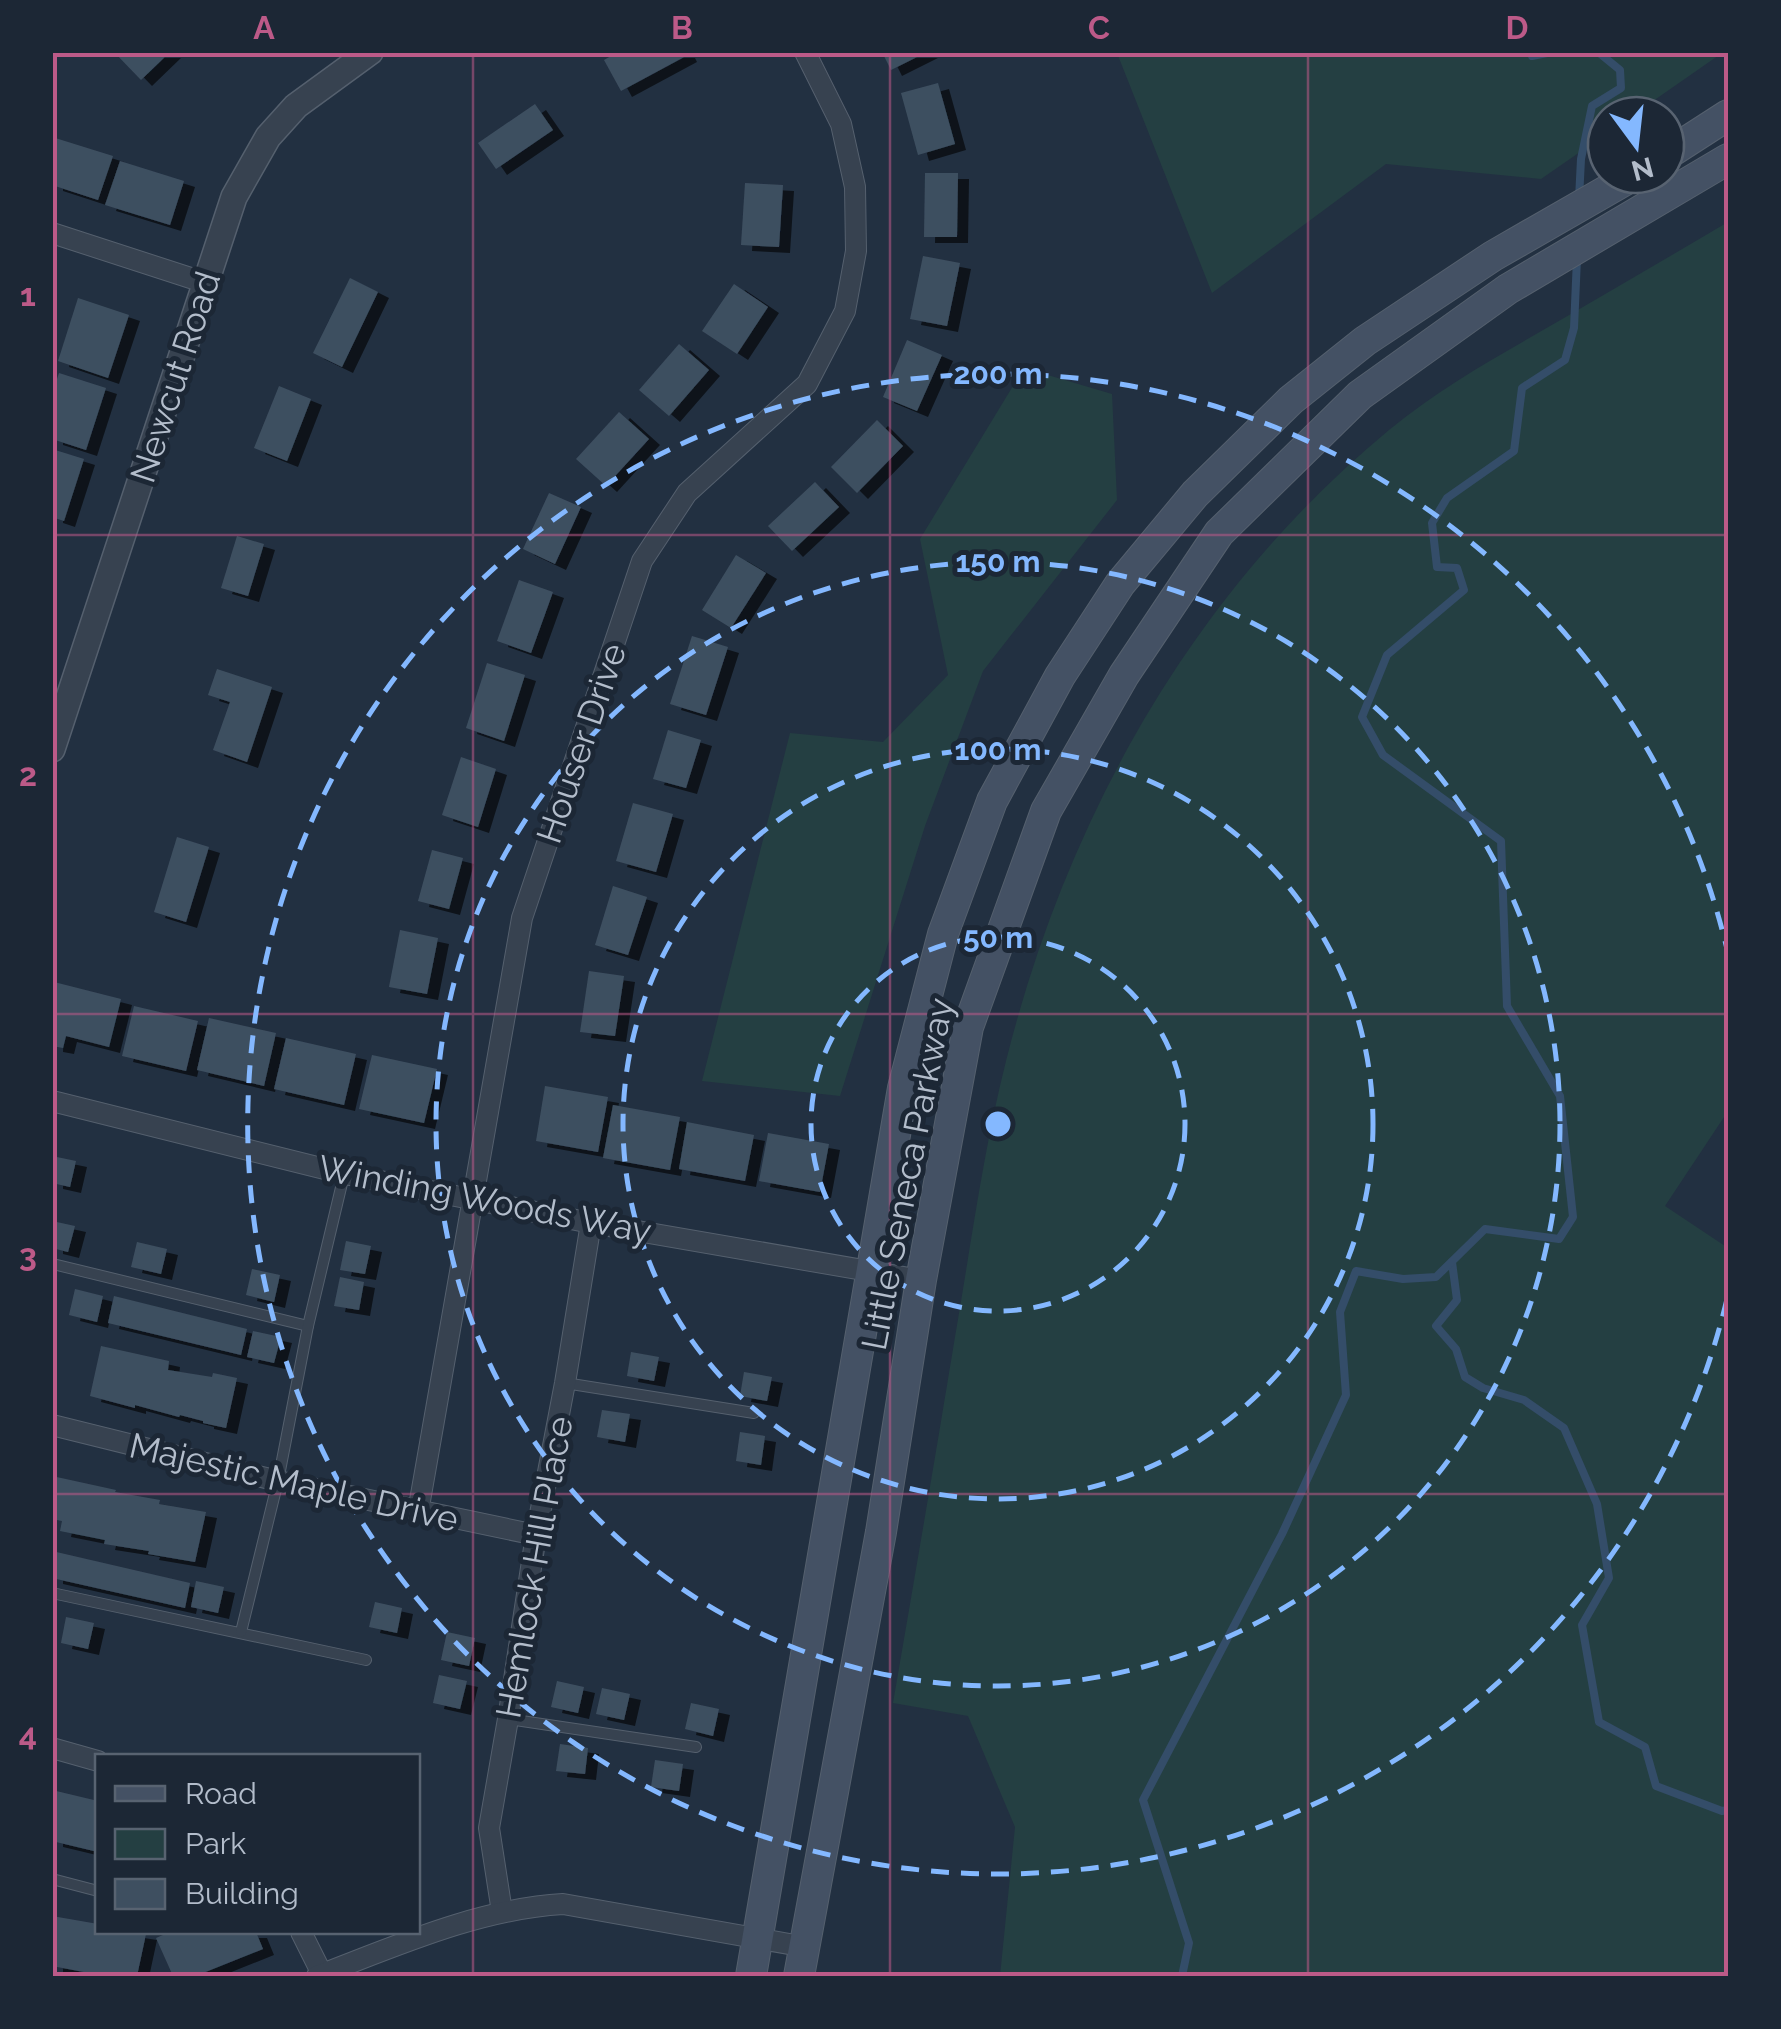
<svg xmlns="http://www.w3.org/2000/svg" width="1781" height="2029" font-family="Raleway,sans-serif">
  <defs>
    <filter id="shadow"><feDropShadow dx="11" dy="6" stdDeviation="0" flood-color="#0009"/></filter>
  </defs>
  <rect width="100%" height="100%" fill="#223041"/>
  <g fill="#243f42">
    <path d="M 1117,53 L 1722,53 L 1633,115 L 1606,115 L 1606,134 L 1541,179 L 1386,164 L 1212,293 Z"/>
    <path d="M 1728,222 L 1728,1111 L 1665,1206 L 1728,1248 L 1728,1976 L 1000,1976 L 1015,1827 L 968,1716 L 893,1703 C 914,1581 935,1459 955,1337 C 971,1245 983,1152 1006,1061 C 1067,817 1194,591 1389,430 C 1443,385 1504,353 1564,318 C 1619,286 1674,254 1728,222 Z"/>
    <path d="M 1024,368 L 1112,394 L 1117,500 L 983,671 L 925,826 L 840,1096 L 702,1081 L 790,733 L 883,742 L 948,675 L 920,539 Z"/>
  </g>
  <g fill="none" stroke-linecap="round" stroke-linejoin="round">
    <g stroke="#344d69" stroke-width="8">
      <path d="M 1531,52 L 1532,56 L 1552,52"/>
      <path d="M 1579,199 L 1581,159 L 1592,106 L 1621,88 L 1620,70 L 1598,52"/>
      <path d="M 1452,1262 L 1457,1300 L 1436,1326 L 1456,1349 L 1465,1377 L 1483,1388 L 1524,1400 L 1564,1428 L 1597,1504 L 1609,1578 L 1582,1625 L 1599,1722 L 1645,1747 L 1656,1786 L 1722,1811 L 1728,1810"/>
      <path d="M 1182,1976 L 1189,1943 L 1143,1800 L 1282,1534 L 1346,1395 L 1340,1312 L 1356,1271 L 1403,1279 L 1436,1277 L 1485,1229 L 1559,1239 L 1573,1217 L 1560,1096 L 1507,1006 L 1501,841 L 1383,755 L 1362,717 L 1387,655 L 1464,590 L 1457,568 L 1437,567 L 1432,523 L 1447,498 L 1514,451 L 1522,388 L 1565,360 L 1574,328 L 1577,258"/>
    </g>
  </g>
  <g fill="#3e4f60" filter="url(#shadow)">
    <path d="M 114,52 L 170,52 L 141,80 Z"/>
    <path d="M 618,52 L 684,52 L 686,56 L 621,91 L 604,60 Z"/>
    <path d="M 882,52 L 927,52 L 891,70 Z"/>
    <path d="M 938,83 L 955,144 L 918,155 L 901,93 Z"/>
    <path d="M 535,104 L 553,130 L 496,169 L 478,143 Z"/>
    <path d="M 52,137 L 113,156 L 98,200 L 52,185 Z"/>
    <path d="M 120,161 L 184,181 L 170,225 L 105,205 Z"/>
    <path d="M 925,173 L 958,173 L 957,237 L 924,237 Z"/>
    <path d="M 745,183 L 783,185 L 779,247 L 741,245 Z"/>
    <path d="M 923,256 L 960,263 L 947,326 L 910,319 Z"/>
    <path d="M 350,278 L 378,292 L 342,367 L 313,353 Z"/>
    <path d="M 734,284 L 768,307 L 737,354 L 702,331 Z"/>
    <path d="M 78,298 L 129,315 L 108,378 L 58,361 Z"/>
    <path d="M 907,340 L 942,355 L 917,411 L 883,397 Z"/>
    <path d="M 679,344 L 709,370 L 669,416 L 639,390 Z"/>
    <path d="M 59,373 L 106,388 L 86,450 L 52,439 L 52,394 Z"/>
    <path d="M 279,386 L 311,399 L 287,461 L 254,448 Z"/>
    <path d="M 619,412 L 649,439 L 606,486 L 576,459 Z"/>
    <path d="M 877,420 L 903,446 L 857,493 L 831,467 Z"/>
    <path d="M 52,449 L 84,459 L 64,521 L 52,517 Z"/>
    <path d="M 815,482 L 839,507 L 792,551 L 768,526 Z"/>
    <path d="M 549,493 L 581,507 L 555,564 L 523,549 Z"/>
    <path d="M 237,536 L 264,544 L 248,596 L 221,588 Z"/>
    <path d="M 736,555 L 766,573 L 731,628 L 702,610 Z"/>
    <path d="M 519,580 L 553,592 L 531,653 L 497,641 Z"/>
    <path d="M 692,636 L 728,647 L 706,715 L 670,704 Z"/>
    <path d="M 487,663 L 525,675 L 504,741 L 466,728 Z"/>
    <path d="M 217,669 L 272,687 L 247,762 L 213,750 L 230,702 L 208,695 Z"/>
    <path d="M 668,730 L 701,740 L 686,788 L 653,779 Z"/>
    <path d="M 461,757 L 496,769 L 478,827 L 442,815 Z"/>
    <path d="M 633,803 L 673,814 L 656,872 L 616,861 Z"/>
    <path d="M 177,837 L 209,847 L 186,922 L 154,912 Z"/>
    <path d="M 432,850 L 463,858 L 449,909 L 418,901 Z"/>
    <path d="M 613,886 L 647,897 L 628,955 L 595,945 Z"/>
    <path d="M 400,930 L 438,938 L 427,994 L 389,987 Z"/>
    <path d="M 589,971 L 624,976 L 615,1036 L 580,1032 Z"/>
    <path d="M 54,982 L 121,999 L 109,1047 L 66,1036 L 63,1048 L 52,1046 Z"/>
    <path d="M 134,1006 L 198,1021 L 186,1071 L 122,1056 Z"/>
    <path d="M 209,1018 L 276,1033 L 264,1086 L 197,1070 Z"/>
    <path d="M 286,1038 L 356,1054 L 344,1105 L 274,1089 Z"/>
    <path d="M 372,1055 L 437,1069 L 424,1123 L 359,1109 Z"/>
    <path d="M 545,1086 L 608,1097 L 598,1152 L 536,1141 Z"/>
    <path d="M 613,1105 L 680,1117 L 670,1170 L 603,1158 Z"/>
    <path d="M 687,1122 L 754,1135 L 745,1181 L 679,1169 Z"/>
    <path d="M 768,1133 L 829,1144 L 820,1192 L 759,1181 Z"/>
    <path d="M 52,1156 L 76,1161 L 70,1187 L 52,1183 Z"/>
    <path d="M 52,1221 L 75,1226 L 68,1252 L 52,1248 Z"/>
    <path d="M 346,1241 L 371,1246 L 365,1274 L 340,1270 Z"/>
    <path d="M 137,1242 L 167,1249 L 161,1274 L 131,1267 Z"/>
    <path d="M 252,1269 L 280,1275 L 274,1302 L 246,1295 Z"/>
    <path d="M 340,1277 L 364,1282 L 359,1310 L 334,1306 Z"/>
    <path d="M 75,1289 L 103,1296 L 97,1322 L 69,1315 Z"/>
    <path d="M 114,1296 L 247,1329 L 241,1355 L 108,1323 Z"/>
    <path d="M 253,1331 L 281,1337 L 274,1363 L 247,1357 Z"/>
    <path d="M 101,1346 L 169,1361 L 168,1370 L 212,1377 L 213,1373 L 237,1378 L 226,1428 L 203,1423 L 203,1421 L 180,1415 L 179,1417 L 135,1405 L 135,1408 L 90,1396 Z"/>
    <path d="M 631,1352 L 659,1357 L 654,1381 L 627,1376 Z"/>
    <path d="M 744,1372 L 772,1377 L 767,1401 L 740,1396 Z"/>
    <path d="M 602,1410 L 630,1414 L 625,1442 L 597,1437 Z"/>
    <path d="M 740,1432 L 765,1436 L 761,1465 L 736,1461 Z"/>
    <path d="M 52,1476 L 116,1490 L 115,1492 L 160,1500 L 159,1504 L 206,1512 L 195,1562 L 148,1554 L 149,1551 L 104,1544 L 105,1540 L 60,1531 L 62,1521 L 52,1519 Z"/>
    <path d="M 52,1551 L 190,1583 L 185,1608 L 52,1578 Z"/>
    <path d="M 196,1581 L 224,1587 L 218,1613 L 191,1607 Z"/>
    <path d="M 375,1602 L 402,1608 L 397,1633 L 369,1627 Z"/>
    <path d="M 66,1617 L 94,1623 L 88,1649 L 61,1643 Z"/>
    <path d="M 447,1632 L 475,1638 L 469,1666 L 441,1660 Z"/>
    <path d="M 439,1675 L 467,1681 L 460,1709 L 433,1703 Z"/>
    <path d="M 557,1681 L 584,1687 L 578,1713 L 551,1707 Z"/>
    <path d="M 602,1688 L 630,1694 L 624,1720 L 596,1714 Z"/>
    <path d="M 691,1703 L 719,1709 L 713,1736 L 685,1729 Z"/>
    <path d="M 560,1744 L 588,1748 L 585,1774 L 556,1771 Z"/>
    <path d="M 655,1760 L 683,1764 L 679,1791 L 651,1787 Z"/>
    <path d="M 52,1790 L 98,1801 L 98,1852 L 52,1841 Z"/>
    <path d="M 52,1916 L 98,1924 L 98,1932 L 133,1932 L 146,1934 L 137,1976 L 105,1976 L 52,1966 Z"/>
    <path d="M 170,1932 L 256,1932 L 263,1949 L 198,1975 L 197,1973 L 189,1976 L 173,1976 L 156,1938 Z"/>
  </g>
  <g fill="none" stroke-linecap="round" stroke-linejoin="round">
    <defs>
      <g id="service">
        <path d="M 57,1265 L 308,1326"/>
        <path d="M 565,1383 L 754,1413"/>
        <path d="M 52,1593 L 366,1660"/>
        <path d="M 241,1632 L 278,1481 L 308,1326 L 344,1175"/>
        <path d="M 508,1719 L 696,1747"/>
        <path d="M 52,1879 L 98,1891"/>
      </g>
      <g id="minor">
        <path d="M 52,233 L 206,283"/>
        <path d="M 52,1101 L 345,1174 L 591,1223 L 921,1280"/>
        <path d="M 52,1425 L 278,1481 L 536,1535"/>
        <path d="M 418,1512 L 522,918 L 642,561 L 687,493 L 807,384 L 845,311 L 856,251 L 855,187 L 841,124 L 805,52"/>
        <path d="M 52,1748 L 98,1761"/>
        <path d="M 502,1912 L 489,1828 L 508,1719 L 536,1535 L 565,1383 L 591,1223"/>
        <path d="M 301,1932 L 322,1974"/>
        <path d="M 317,1976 C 396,1946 478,1909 563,1904 L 806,1947"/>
      </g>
      <path id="tertiary" d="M 52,749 L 234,197 L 268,137 L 296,106 L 370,52"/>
      <g id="secondary">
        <path d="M 1666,155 L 1728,115"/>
        <path d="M 751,1976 L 903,1088 L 943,934 L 992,801 L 1060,676 L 1120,584 L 1195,494 L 1291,400 L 1365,341 L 1493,256 L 1634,175"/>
        <path d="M 799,1976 L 881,1532 L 921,1280 L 968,1027 L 1046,811 L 1124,675 L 1219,533 L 1360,395 L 1508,289 L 1728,159"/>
      </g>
    </defs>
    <use href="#service" stroke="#55606e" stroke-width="12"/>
    <use href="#minor" stroke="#55606e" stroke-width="22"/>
    <use href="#tertiary" stroke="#55606e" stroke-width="28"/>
    <use href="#secondary" stroke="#55606e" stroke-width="32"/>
    <use href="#service" stroke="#374250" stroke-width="10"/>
    <use href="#minor" stroke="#374250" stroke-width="20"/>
    <use href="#tertiary" stroke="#374250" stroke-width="25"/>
    <use href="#secondary" stroke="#445164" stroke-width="30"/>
  </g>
  <path fill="none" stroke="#bc5a88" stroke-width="2.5" stroke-opacity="0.55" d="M 473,52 L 473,1976M 890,52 L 890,1976M 1308,52 L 1308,1976M 52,535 L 1728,535M 52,1014 L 1728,1014M 52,1494 L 1728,1494"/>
  <g fill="none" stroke="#84b8ff" stroke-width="5" stroke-dasharray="18 12">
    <circle cx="998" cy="1124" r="187"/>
    <circle cx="998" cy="1124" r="375"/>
    <circle cx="998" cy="1124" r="562"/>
    <path d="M1727 1299A750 750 0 1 1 1727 949"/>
  </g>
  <g text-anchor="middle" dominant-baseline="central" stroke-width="10" stroke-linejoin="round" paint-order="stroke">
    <g font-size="35" fill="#b3bdcb" stroke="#1c2735">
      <text transform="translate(175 377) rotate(-72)">Newcut Road</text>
      <text transform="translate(581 743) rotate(-71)">Houser Drive</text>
      <text transform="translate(907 1174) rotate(-79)">Little Seneca Parkway</text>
      <text transform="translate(485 1199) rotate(11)">Winding Woods Way</text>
      <text transform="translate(294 1482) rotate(13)">Majestic Maple Drive</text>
      <text transform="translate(534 1567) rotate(-80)">Hemlock Hill Place</text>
    </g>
  </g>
  <circle cx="998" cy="1124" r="15" fill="#84b8ff" stroke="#1c2735" stroke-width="5"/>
  <g font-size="30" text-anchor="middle" font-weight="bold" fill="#84b8ff" stroke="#1c2735" stroke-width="10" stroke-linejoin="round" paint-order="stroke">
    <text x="998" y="384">200 m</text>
    <text x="998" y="572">150 m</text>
    <text x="998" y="760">100 m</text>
    <text x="998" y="948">50 m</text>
  </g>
  <rect width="1781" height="2029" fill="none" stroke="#1c2735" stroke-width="110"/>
  <rect x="95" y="1754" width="325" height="180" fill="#1c2735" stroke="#586371" stroke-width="2.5"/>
  <rect x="115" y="1786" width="50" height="15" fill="#445164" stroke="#586371" stroke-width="2.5"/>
  <text x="185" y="1804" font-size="30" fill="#b3bdcb">Road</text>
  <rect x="115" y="1829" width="50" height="30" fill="#243f42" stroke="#586371" stroke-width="2.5"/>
  <text x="185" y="1854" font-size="30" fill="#b3bdcb">Park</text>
  <rect x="115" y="1879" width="50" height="30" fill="#3e4f60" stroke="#586371" stroke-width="2.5"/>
  <text x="185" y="1904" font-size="30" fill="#b3bdcb">Building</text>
  <g transform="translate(1636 145) rotate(165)"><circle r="48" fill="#1c2735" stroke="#586371" stroke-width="2.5"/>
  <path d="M0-8L18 38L0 25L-18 38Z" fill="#84b8ff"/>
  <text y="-15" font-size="28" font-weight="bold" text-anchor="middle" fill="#b3bdcb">N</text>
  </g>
  <rect x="55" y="55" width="1671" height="1919" fill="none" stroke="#bc5a88" stroke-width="4"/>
  <g font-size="32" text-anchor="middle" font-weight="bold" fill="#bc5a88">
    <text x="264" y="39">A</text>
    <text x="682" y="39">B</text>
    <text x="1099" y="39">C</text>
    <text x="1517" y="39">D</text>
    <text x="28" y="306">1</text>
    <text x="28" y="786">2</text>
    <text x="28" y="1266">3</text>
    <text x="28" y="1746">4</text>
  </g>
</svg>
